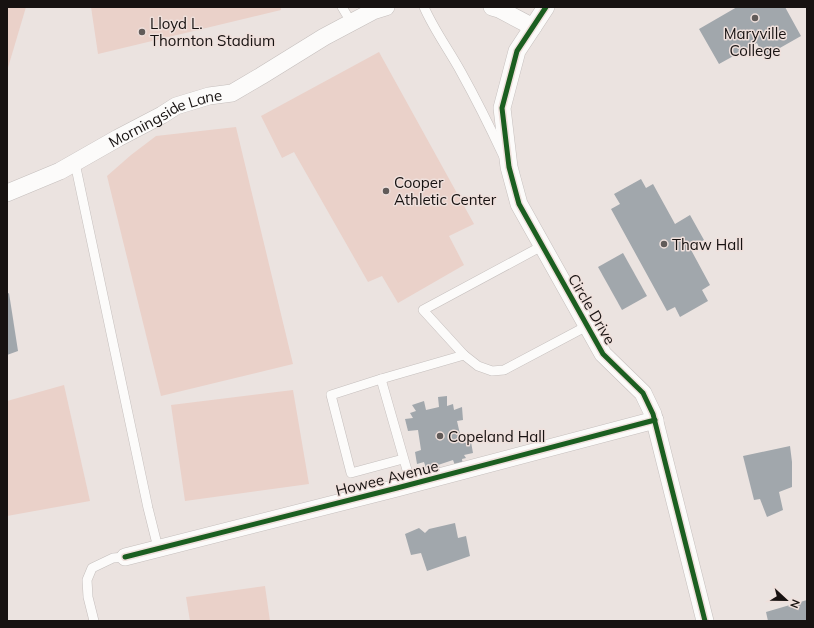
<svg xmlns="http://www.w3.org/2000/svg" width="814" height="628" font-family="Mulish,sans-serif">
  <rect width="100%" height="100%" fill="#ebe3e0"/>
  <g fill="#ead1c9">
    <path d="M 7,7 L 26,7 L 7,71 Z"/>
    <path d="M 91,7 L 281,7 L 281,10 L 98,54 Z"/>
    <path d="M 379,52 L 474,224 L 449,236 L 464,265 L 398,303 L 382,276 L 368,282 L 294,152 L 282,158 L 261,116 Z"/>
    <path d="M 236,127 L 293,364 L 161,396 L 107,176 L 131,155 L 156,136 Z"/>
    <path d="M 64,385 L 90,501 L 7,516 L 7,401 Z"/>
    <path d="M 293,390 L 309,484 L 185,501 L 171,405 Z"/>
    <path d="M 265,586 L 270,621 L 190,621 L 186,597 Z"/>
  </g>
  <g fill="#a1a7ac">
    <path d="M 737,7 L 785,7 L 801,36 L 764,57 L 757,43 L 719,64 L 699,29 Z"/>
    <path d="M 641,179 L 646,188 L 653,184 L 675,224 L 690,215 L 704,240 L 690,248 L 710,285 L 702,290 L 708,301 L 680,317 L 675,307 L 667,311 L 611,209 L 620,204 L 614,194 Z"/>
    <path d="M 623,253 L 647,296 L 622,310 L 598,267 Z"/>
    <path d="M 9,293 L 18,351 L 7,355 L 7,294 Z"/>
    <path d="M 447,396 L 447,406 L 453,404 L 454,410 L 462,407 L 463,420 L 457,421 L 462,443 L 471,442 L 473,453 L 464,455 L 466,458 L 462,459 L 463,467 L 456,468 L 453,460 L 438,465 L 442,471 L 430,473 L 429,466 L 426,468 L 424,462 L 417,464 L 415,452 L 421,450 L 418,430 L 408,431 L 405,419 L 413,418 L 410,413 L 416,411 L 412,405 L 424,401 L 426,410 L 439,407 L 438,397 Z"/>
    <path d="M 790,446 L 792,462 L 792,487 L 779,492 L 783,510 L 767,517 L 760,499 L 754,500 L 743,456 Z"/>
    <path d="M 455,523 L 458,538 L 466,536 L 470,556 L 427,571 L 421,553 L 411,555 L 405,534 L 419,528 L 425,533 L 429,529 Z"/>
    <path d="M 807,600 L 807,621 L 768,621 L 766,612 Z"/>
  </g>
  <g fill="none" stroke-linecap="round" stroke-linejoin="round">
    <defs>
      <g id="service">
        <path d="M 342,7 L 351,22"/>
        <path d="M 424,7 C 434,30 449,50 461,72 C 476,99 490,127 503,155"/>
        <path d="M 75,163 L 148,508 L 158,548"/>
        <path d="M 464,355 L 423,310 L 542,246"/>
        <path d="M 381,379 L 464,355 L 478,366 L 492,371 L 504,370 L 587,326"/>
        <path d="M 403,459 L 351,473 L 331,395 L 381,379 L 411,484"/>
        <path d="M 94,621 L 88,597 L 87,580 L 92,568 L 113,558 L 125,557"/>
      </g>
      <g id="minor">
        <path d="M 492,7 L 499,9 L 533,27"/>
        <path d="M 546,7 L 517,51 L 502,108 L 509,167 L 519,204 L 603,354 L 643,393 L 653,414 L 705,621"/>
        <path id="s1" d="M 7,193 L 60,171 L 118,138 L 162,115 L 176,106 L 209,96 L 232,93 L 261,76 L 324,37 L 373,11 L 386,7"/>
        <path d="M 125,557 L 397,488 L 655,420"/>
      </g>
    </defs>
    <use href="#service" stroke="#c5bfbd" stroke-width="10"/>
    <use href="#minor" stroke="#c5bfbd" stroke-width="18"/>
    <use href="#service" stroke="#fcfbfa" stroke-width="9"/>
    <use href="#minor" stroke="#fcfbfa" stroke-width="17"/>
    <defs>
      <g id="cycleway">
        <path d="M 546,7 L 517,51 L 502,108 L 509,167 L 519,204 L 603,354 L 643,393 L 653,414 L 705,621"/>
        <path d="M 125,557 L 397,488 L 655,420"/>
      </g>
    </defs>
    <use href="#cycleway" stroke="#efe0dc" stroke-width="8"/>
    <use href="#cycleway" stroke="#1b5e20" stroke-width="5"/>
  </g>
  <g fill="#615b59" stroke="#efe0dc" stroke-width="1.5">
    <circle cx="755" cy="18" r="4"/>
    <circle cx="142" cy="32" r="4"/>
    <circle cx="386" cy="191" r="4"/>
    <circle cx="664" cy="244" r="4"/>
    <circle cx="440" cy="436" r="4"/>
  </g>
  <g text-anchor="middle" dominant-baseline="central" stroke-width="3" stroke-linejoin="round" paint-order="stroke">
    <g font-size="15" fill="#171211" stroke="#efe0dc" text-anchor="start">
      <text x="150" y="23">Lloyd L.<tspan x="150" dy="17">Thornton Stadium</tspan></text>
      <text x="755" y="33" text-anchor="middle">Maryville<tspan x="755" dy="17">College</tspan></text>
      <text x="394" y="182">Cooper<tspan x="394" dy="17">Athletic Center</tspan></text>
      <text x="672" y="244">Thaw Hall</text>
      <text x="448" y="436">Copeland Hall</text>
    </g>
    <g font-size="15" fill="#171211" stroke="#efe0dc">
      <text stroke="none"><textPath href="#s1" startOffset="176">Morningside Lane</textPath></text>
      <text transform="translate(592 309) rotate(60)">Circle Drive</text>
      <text transform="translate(387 478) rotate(-14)">Howee Avenue</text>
    </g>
  </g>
  <rect width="814" height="628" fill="none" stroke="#171211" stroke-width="16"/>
  <g transform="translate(786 600) rotate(112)" stroke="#efe0dc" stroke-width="3" paint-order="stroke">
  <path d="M0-3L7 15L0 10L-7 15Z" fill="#171211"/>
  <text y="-6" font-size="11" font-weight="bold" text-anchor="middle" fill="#171211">N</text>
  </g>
</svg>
